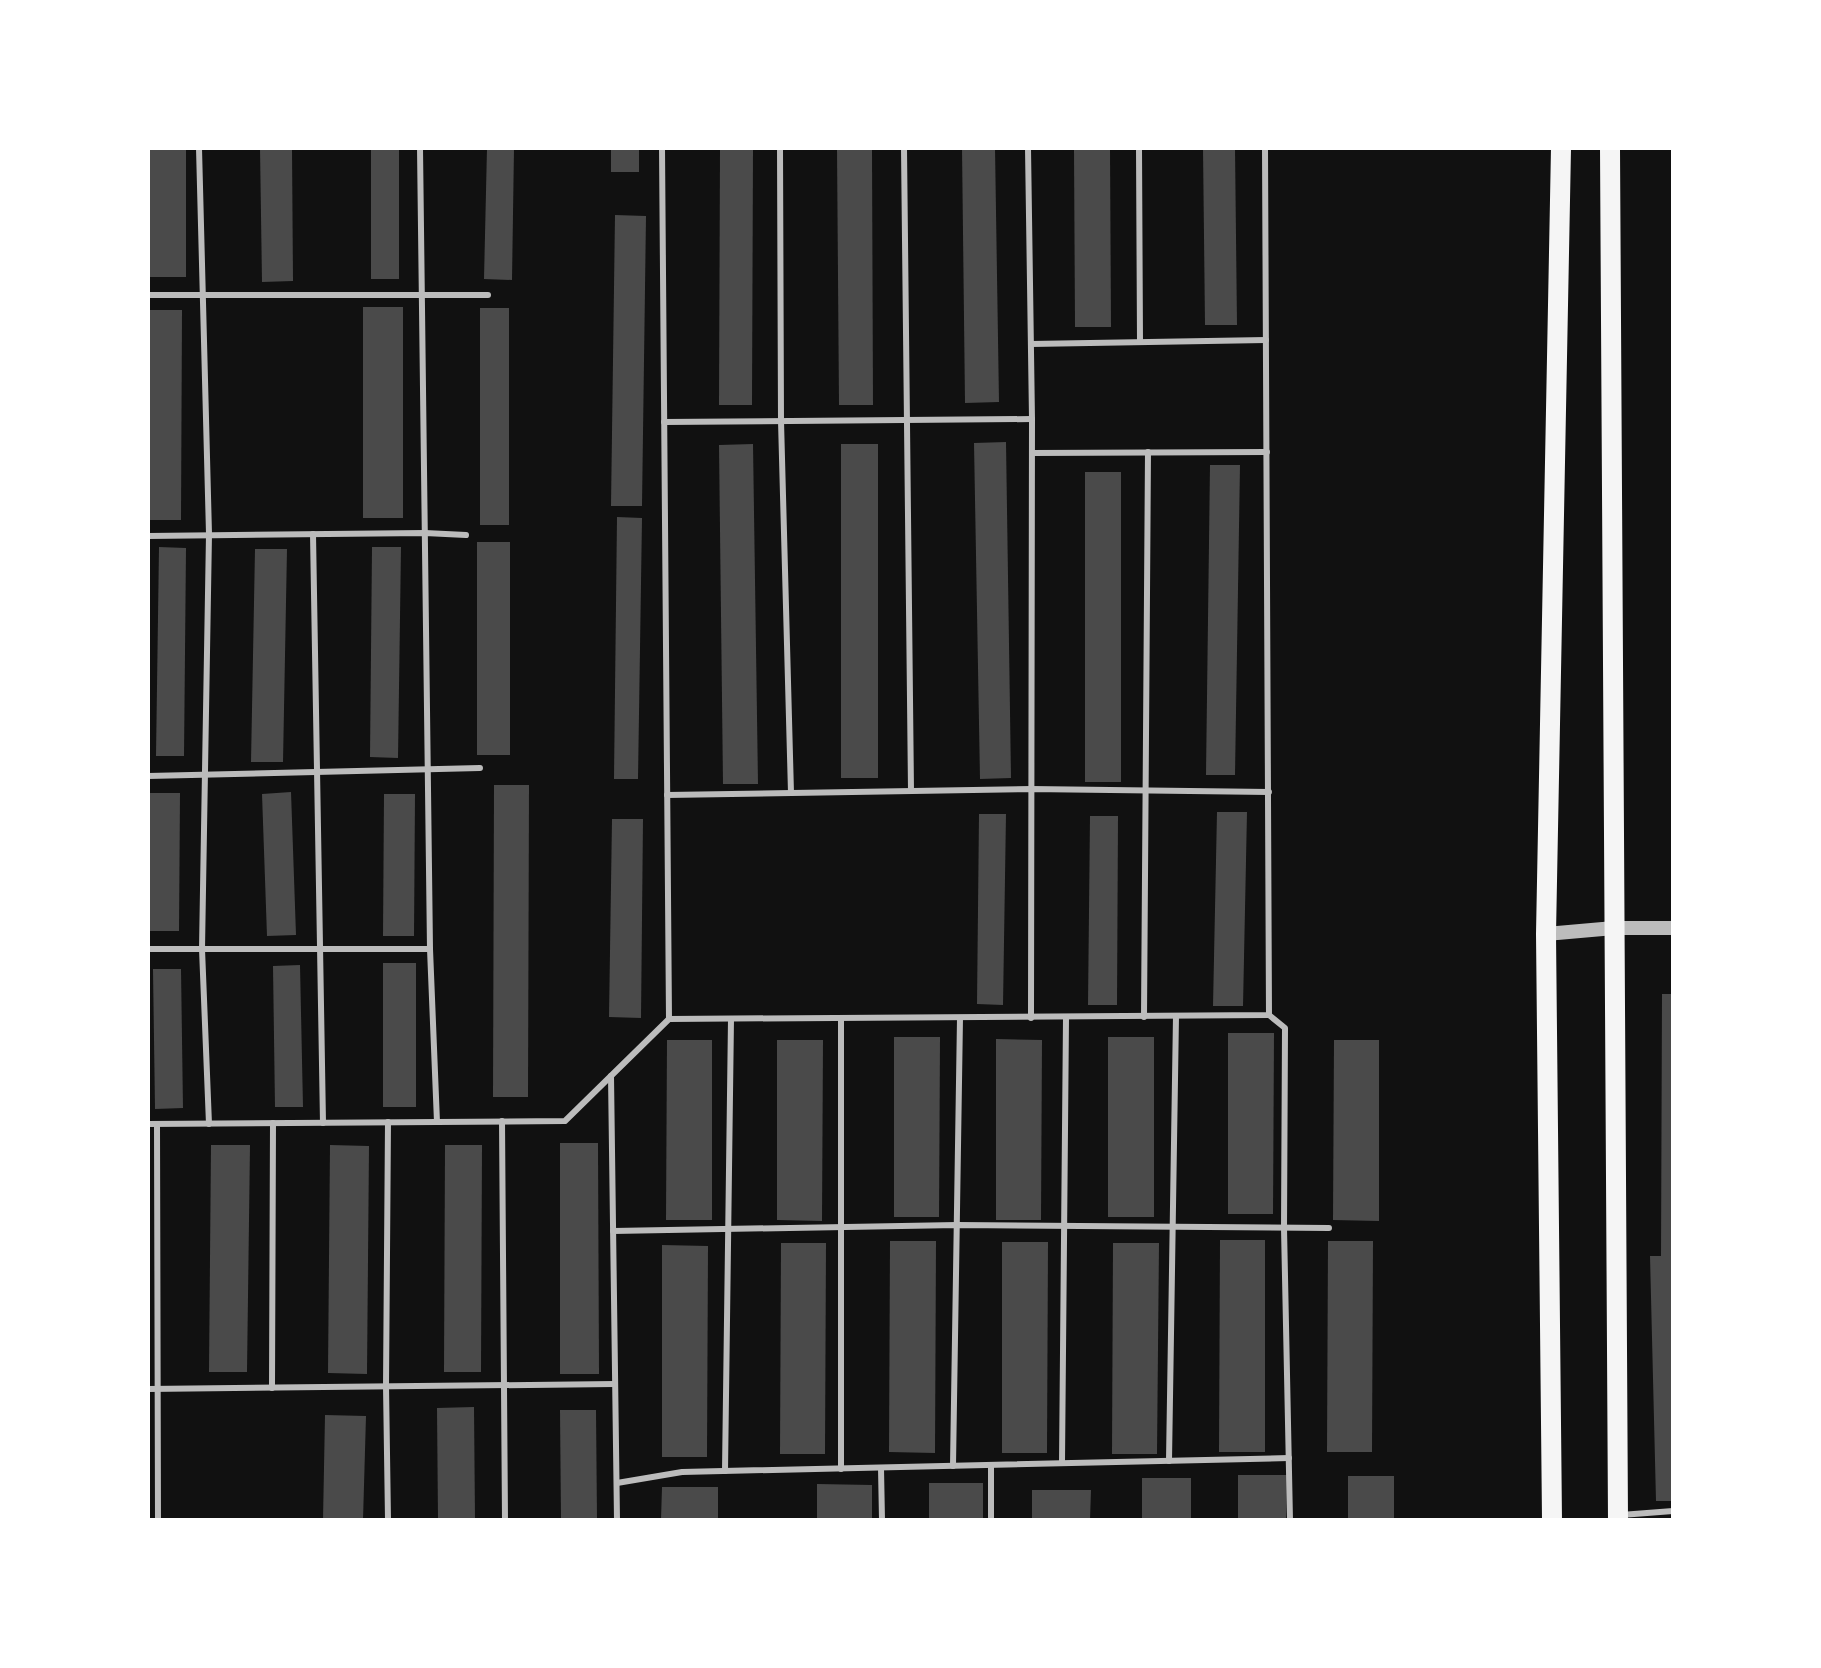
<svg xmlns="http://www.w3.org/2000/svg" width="1821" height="1668" font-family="Barlow,sans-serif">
  <rect width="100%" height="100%" fill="#111"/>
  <g fill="#4a4a4a">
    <rect x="148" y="148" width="38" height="129"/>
    <path d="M 260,148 L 292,148 L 293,281 L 262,282 Z"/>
    <rect x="371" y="148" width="28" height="131"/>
    <path d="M 487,148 L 514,148 L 512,280 L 484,279 Z"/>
    <rect x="611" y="148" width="28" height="24"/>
    <path d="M 720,148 L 753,148 L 752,405 L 719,405 Z"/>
    <path d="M 837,148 L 872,148 L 873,405 L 839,405 Z"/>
    <path d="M 962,148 L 995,148 L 999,402 L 965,403 Z"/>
    <path d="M 1074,148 L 1110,148 L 1111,327 L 1075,327 Z"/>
    <path d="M 1203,148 L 1235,148 L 1237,325 L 1205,325 Z"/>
    <path d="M 615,215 L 646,216 L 642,506 L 611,506 Z"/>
    <rect x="363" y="307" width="40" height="211"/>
    <rect x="480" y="308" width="29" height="217"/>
    <path d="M 148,310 L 182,310 L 181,520 L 148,520 Z"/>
    <path d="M 1006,442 L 1011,778 L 980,779 L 974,443 Z"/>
    <path d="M 753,444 L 758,784 L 723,784 L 719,445 Z"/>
    <rect x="841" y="444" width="37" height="334"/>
    <path d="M 1210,465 L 1240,465 L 1235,775 L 1206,775 Z"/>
    <rect x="1085" y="472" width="36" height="310"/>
    <path d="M 617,517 L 642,518 L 638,779 L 614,779 Z"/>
    <rect x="477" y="542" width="33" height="213"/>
    <path d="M 159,547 L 186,548 L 184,756 L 156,756 Z"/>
    <path d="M 372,547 L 401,547 L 398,758 L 370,757 Z"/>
    <path d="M 255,549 L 287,549 L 283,762 L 251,762 Z"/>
    <path d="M 494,785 L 529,785 L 528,1097 L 493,1097 Z"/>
    <path d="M 291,792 L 296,935 L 267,936 L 262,794 Z"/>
    <path d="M 150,793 L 180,793 L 179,931 L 149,931 Z"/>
    <path d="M 384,794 L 415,794 L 414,936 L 383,936 Z"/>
    <path d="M 1217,812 L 1247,812 L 1243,1006 L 1213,1006 Z"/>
    <path d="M 979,814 L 1006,814 L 1003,1005 L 977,1004 Z"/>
    <path d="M 1090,816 L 1118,816 L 1117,1005 L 1088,1005 Z"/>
    <path d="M 612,819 L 643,819 L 641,1018 L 609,1017 Z"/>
    <rect x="383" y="963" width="33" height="144"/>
    <path d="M 300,965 L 303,1107 L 275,1107 L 273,966 Z"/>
    <path d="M 153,969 L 181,969 L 183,1108 L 155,1109 Z"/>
    <path d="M 1662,994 L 1673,994 L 1673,1501 L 1656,1501 L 1650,1256 L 1661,1256 Z"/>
    <path d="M 1228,1033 L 1274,1033 L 1273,1214 L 1228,1214 Z"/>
    <path d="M 894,1037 L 940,1037 L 939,1217 L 894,1217 Z"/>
    <rect x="1108" y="1037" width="46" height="180"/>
    <path d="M 996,1039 L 1042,1040 L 1041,1220 L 996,1220 Z"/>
    <path d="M 667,1040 L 712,1040 L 712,1220 L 666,1220 Z"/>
    <path d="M 777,1040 L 823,1040 L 822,1221 L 777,1220 Z"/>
    <path d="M 1334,1040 L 1379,1040 L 1379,1221 L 1333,1220 Z"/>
    <path d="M 560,1143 L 598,1143 L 599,1374 L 560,1374 Z"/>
    <path d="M 211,1145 L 250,1145 L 247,1372 L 209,1372 Z"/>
    <path d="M 330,1145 L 369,1146 L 367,1374 L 328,1373 Z"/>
    <path d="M 445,1145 L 482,1145 L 481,1372 L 444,1372 Z"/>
    <path d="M 1220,1240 L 1265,1240 L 1265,1452 L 1219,1452 Z"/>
    <path d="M 890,1241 L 936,1241 L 935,1453 L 889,1452 Z"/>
    <path d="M 1328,1241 L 1373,1241 L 1372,1452 L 1327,1452 Z"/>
    <path d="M 1002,1242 L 1048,1242 L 1047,1453 L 1002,1453 Z"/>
    <path d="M 781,1243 L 826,1243 L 825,1454 L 780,1454 Z"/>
    <path d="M 1113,1243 L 1159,1243 L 1157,1454 L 1112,1454 Z"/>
    <path d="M 662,1245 L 708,1246 L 707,1457 L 662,1457 Z"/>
    <path d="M 474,1407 L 475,1520 L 438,1520 L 437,1408 Z"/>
    <path d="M 560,1410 L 596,1410 L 597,1520 L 561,1520 Z"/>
    <path d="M 325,1415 L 366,1416 L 363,1520 L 323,1520 Z"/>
    <path d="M 1238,1475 L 1287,1475 L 1286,1520 L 1238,1520 Z"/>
    <rect x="1348" y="1476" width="46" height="44"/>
    <rect x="1142" y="1478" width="49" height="42"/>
    <rect x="929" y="1483" width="54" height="37"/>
    <path d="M 817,1484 L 872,1485 L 872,1520 L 817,1520 Z"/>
    <path d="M 662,1487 L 718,1487 L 718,1520 L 661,1520 Z"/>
    <path d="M 1032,1490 L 1091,1490 L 1090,1520 L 1032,1520 Z"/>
  </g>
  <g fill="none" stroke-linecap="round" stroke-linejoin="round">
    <g stroke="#bcbcbc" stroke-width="6">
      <path d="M 199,148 L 209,534 L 202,949 L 209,1124"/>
      <path d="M 420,148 L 430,949 L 437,1122"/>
      <path d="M 662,148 L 669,1019"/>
      <path d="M 780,148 L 781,421 L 791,793"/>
      <path d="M 904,148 L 911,791"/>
      <path d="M 1028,148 L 1032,419 L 1031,1018"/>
      <path d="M 1139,148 L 1140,342"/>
      <path d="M 148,295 L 488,295"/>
      <path d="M 1031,344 L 1266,340"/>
      <path d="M 664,422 L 1032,419"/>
      <path d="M 1032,453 L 1267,452"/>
      <path d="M 313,534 L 323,1123"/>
      <path d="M 148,536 L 425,533 L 466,535"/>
      <path d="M 148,776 L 480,768"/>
      <path d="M 667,795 L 1031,789 L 1269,792"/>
      <path d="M 148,949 L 430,949"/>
      <path d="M 1269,1015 L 1285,1028 L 1284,1228 L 1290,1520"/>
      <path d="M 1144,1017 L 1148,452"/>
      <path d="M 841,1019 L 841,1469"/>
      <path d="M 611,1076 L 617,1520"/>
      <path d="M 502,1121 L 505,1520"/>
      <path d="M 388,1122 L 386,1386 L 388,1520"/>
      <path d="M 148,1124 L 565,1121 L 669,1019 L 1269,1015 L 1265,148"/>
      <path d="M 157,1124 L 158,1520"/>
      <path d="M 613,1231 L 957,1225 L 1329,1228"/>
      <path d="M 272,1388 L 273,1123"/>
      <path d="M 148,1389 L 615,1384"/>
      <path d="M 1169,1461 L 1176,1016"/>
      <path d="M 1062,1463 L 1066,1018"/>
      <path d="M 991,1465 L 991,1520"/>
      <path d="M 953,1466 L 960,1018"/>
      <path d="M 881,1468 L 882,1520"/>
      <path d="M 725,1471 L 731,1019"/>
      <path d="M 617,1483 L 682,1472 L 1289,1458"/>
      <path d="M 1621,1515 L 1673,1511"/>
    </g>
    <path stroke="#bcbcbc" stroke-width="14" d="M 1546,934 L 1614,928 L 1673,928"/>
    <g stroke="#f5f5f5" stroke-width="20">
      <path d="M 1610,148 L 1618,1520"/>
      <path d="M 1552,1520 L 1546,934 L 1561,148"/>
    </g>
  </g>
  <rect width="1821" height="1668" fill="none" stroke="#ffffff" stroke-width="300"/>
</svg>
